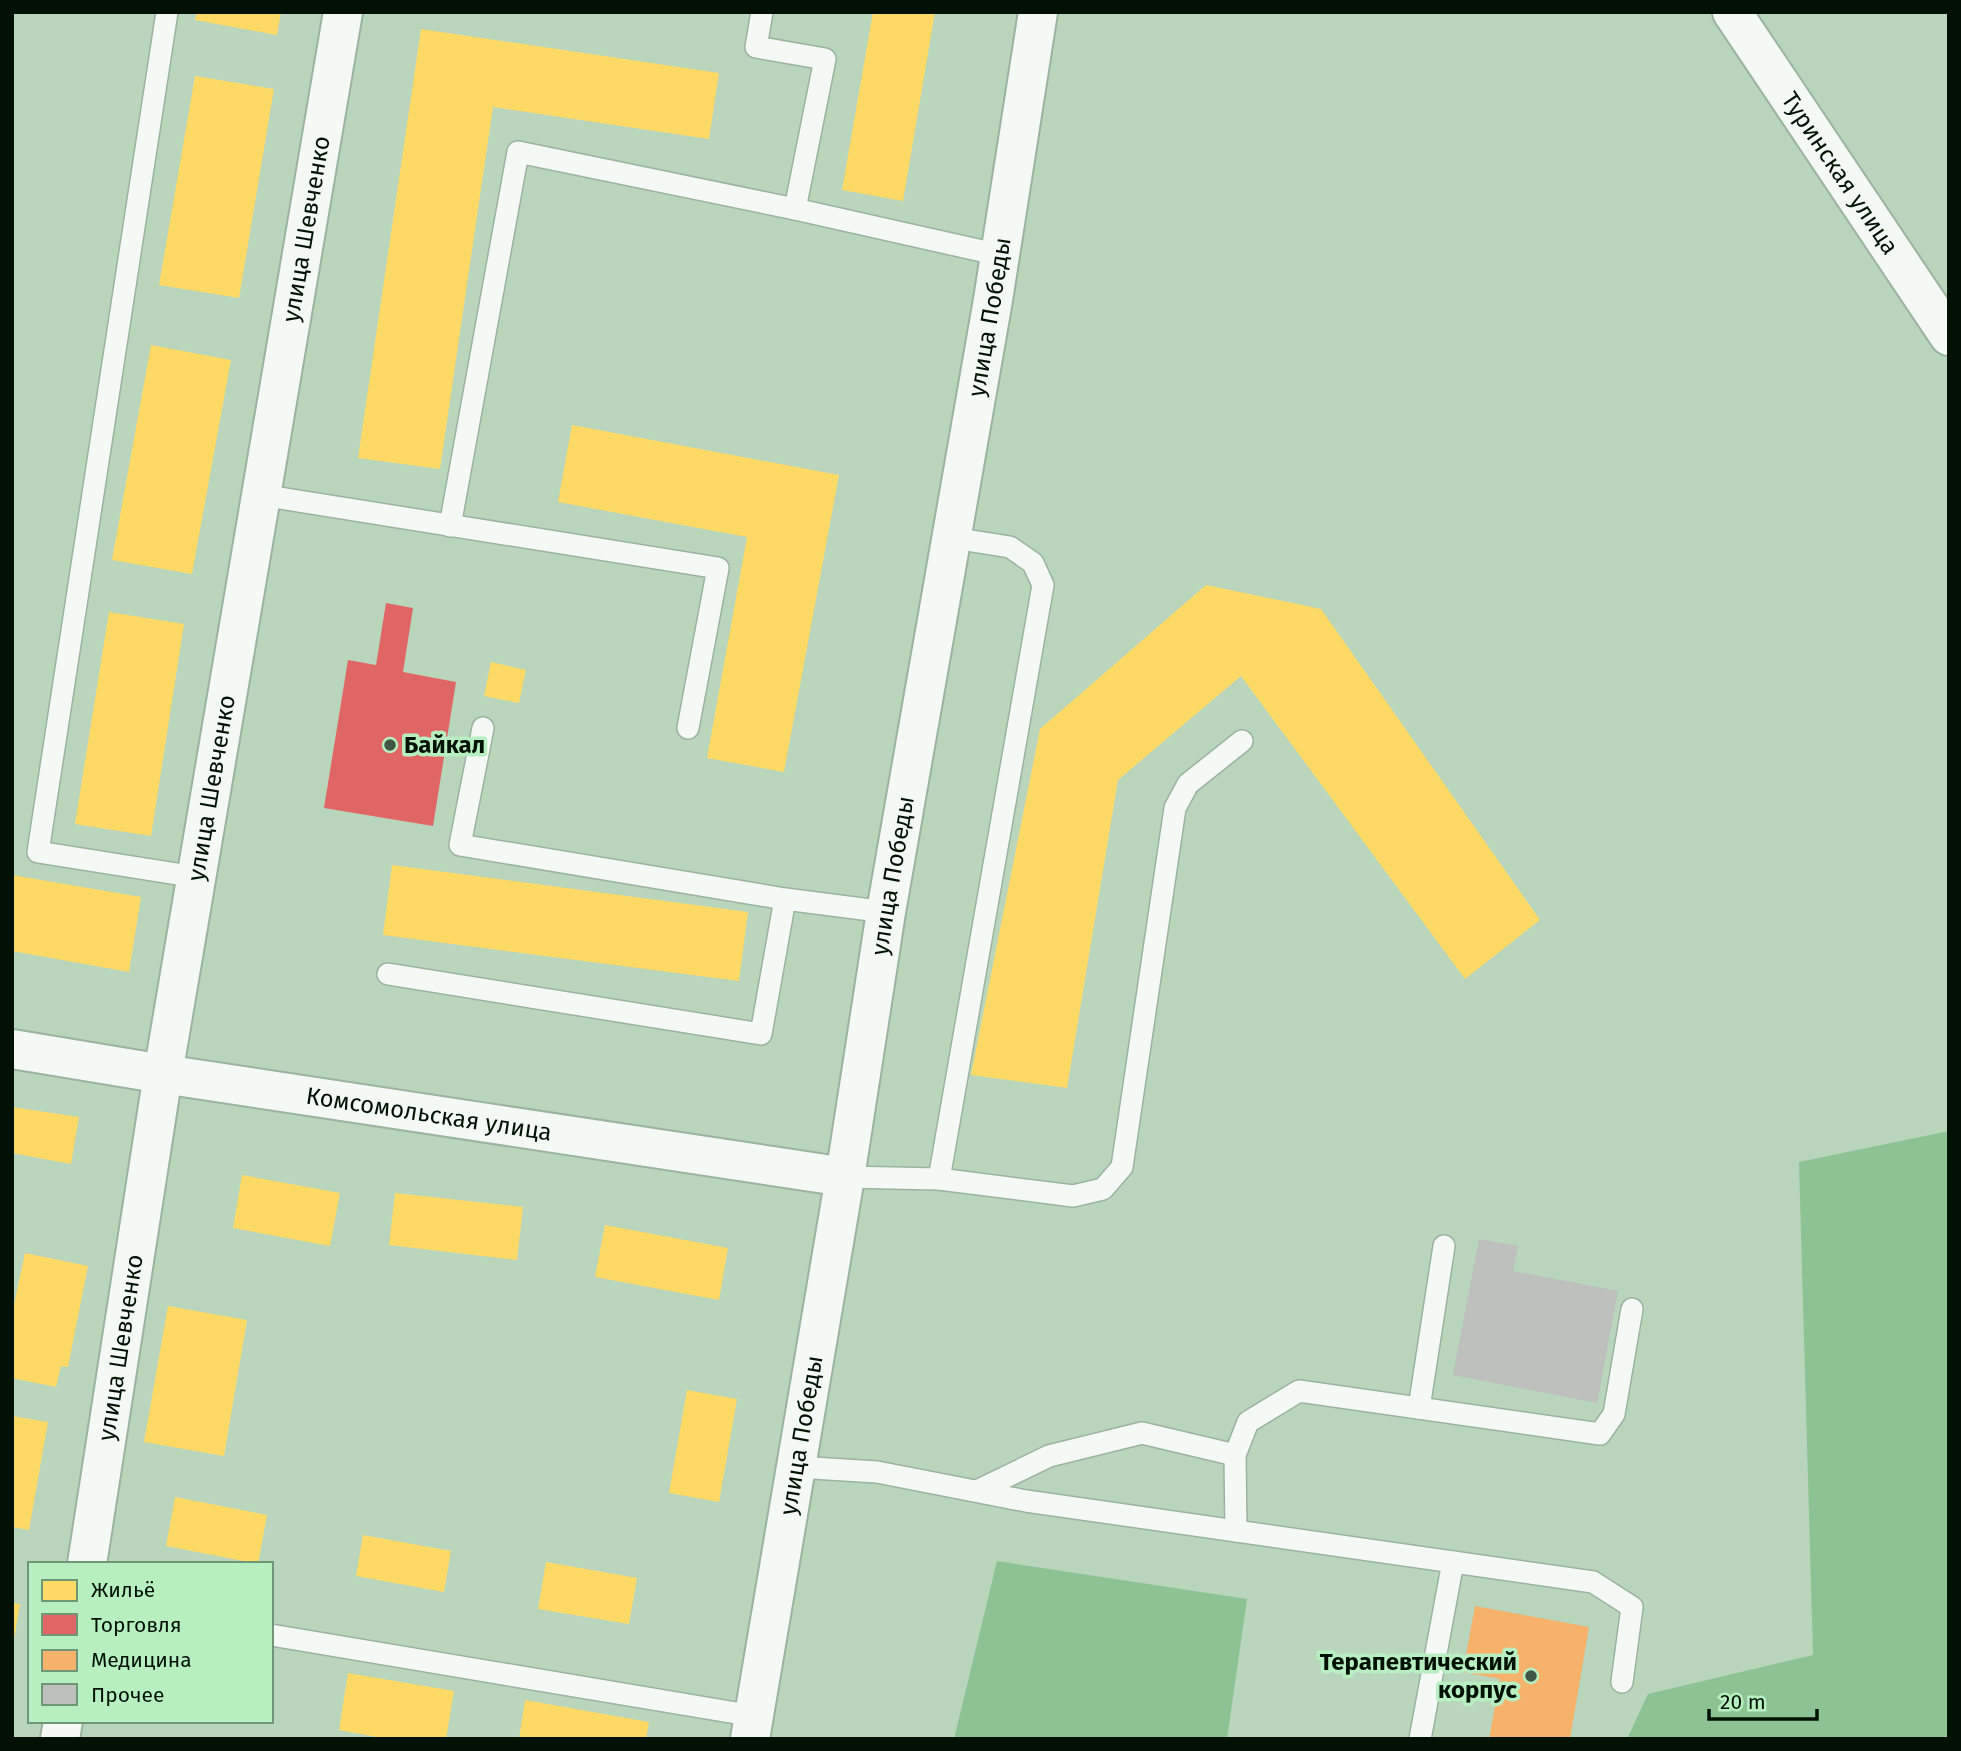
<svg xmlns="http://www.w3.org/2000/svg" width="1961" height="1751" font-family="'Fira Sans',sans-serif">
  <rect width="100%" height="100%" fill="#b9d5bc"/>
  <g fill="#8cc294">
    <path d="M 1949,1131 L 1949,1739 L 1627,1739 L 1648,1694 L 1813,1655 L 1799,1162 Z"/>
    <path d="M 997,1561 L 1247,1599 L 1227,1739 L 954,1739 Z"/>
  </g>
  <g fill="#ffd966">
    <path d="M 197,12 L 281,12 L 277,35 L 195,20 Z"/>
    <path d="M 873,12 L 935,12 L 903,201 L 842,190 Z"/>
    <path d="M 421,29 L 719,73 L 709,139 L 493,107 L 440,469 L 358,458 Z"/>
    <path d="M 195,76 L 274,89 L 239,298 L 159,285 Z"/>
    <path d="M 151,345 L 231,360 L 192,574 L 112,560 Z"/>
    <path d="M 572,425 L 839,475 L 784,772 L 707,758 L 747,537 L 558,502 Z"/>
    <path d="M 1206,585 L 1321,609 L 1540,920 L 1465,979 L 1241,676 L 1118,780 L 1067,1088 L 971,1075 L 1040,729 Z"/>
    <path d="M 109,612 L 184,624 L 151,836 L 75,824 Z"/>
    <path d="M 491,662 L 526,670 L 519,703 L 484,696 Z"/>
    <path d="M 392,865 L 748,912 L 739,981 L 383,935 Z"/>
    <path d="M 12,875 L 141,897 L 129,972 L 12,951 Z"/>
    <path d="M 12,1107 L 79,1117 L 71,1164 L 12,1153 Z"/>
    <path d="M 242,1175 L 340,1193 L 330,1246 L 233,1228 Z"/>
    <path d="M 395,1193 L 523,1207 L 517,1260 L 389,1245 Z"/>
    <path d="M 605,1225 L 728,1248 L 719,1300 L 595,1277 Z"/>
    <path d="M 25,1253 L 88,1266 L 68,1367 L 61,1366 L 56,1387 L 12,1378 L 14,1355 L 12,1354 L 12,1314 Z"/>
    <path d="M 168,1306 L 247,1320 L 224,1456 L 144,1442 Z"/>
    <path d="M 687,1390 L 737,1399 L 719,1502 L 669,1493 Z"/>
    <path d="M 12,1416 L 48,1422 L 29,1530 L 12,1527 Z"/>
    <path d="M 175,1497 L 267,1515 L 258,1564 L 166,1546 Z"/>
    <path d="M 363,1535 L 451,1551 L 444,1592 L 356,1576 Z"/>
    <path d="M 546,1562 L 637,1578 L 629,1624 L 538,1609 Z"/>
    <path d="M 12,1603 L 20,1604 L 14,1639 L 12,1639 Z"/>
    <path d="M 348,1673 L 454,1691 L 446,1739 L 388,1739 L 339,1730 Z"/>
    <path d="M 525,1700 L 649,1722 L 646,1739 L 519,1739 Z"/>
  </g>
  <path fill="#e06666" d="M 386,603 L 413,608 L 403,672 L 456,682 L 433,826 L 324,808 L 348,660 L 376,665 Z"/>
  <path fill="#f6b26b" d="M 1475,1606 L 1589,1627 L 1570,1739 L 1489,1739 L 1500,1679 L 1463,1672 Z"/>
  <path fill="#bdc0bd" d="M 1479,1239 L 1518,1246 L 1513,1271 L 1618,1291 L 1597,1403 L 1453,1375 Z"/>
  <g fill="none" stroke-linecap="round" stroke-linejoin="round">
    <defs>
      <g id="lane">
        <path d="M 167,12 L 38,852 L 196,877"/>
        <path d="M 762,12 L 756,47 L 825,59 L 795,209"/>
        <path d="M 261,495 L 718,568 L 688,728"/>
        <path d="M 450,526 L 518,152 L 795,209 L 1000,255"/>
        <path d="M 483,728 L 460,845 L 785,899 L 886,912"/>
        <path d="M 388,974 L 761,1034 L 785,899"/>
        <path d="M 845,1177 L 939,1179 L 1043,585 L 1033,563 L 1010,547 L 953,538"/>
        <path d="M 939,1179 L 1073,1196 L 1103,1189 L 1122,1167 L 1175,808 L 1188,784 L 1242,741"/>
        <path d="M 1419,1408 L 1444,1246"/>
        <path d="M 1235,1455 L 1236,1531"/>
        <path d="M 796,1467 L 877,1472 L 1026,1501 L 1593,1582 L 1632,1607 L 1622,1682"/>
        <path d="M 977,1491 L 1049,1456 L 1142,1433 L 1235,1455 L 1248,1422 L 1299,1391 L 1600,1434 L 1614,1414 L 1632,1309"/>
        <path d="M 271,1635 L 754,1716"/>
        <path d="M 1420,1739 L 1453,1562"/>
      </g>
      <g id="street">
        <path id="s1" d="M 1732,12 L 1949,336"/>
        <path id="s2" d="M 12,1049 L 163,1074 L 845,1177"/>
        <path id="s3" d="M 87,1564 L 163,1074 L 343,12"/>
        <path d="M 60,1739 L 63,1721"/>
      </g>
      <g id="secondary">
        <path id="s4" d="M 750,1739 L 845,1177 L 886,912 L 993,300 L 1038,12"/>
      </g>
    </defs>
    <use href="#lane" stroke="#9cb39f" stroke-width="24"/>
    <use href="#street" stroke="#9cb39f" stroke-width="42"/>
    <use href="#secondary" stroke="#9cb39f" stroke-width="42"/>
    <use href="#lane" stroke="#f4f9f5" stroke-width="21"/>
    <use href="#street" stroke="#f4f9f5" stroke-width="38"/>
    <use href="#secondary" stroke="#f4f9f5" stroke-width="38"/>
  </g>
  <g fill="#415644" stroke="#b8efc0" stroke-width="2.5">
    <circle cx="390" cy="745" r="7"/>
    <circle cx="1531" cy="1676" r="7"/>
  </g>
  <g text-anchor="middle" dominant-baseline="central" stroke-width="7" stroke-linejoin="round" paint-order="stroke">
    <g font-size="24" fill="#011204" stroke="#b8efc0">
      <text stroke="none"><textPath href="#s1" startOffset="194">Туринская улица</textPath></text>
      <text stroke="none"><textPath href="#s3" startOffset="1353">улица Шевченко</textPath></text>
      <text stroke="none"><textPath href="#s4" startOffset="1442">улица Победы</textPath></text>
      <text stroke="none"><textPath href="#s3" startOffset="786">улица Шевченко</textPath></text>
      <text stroke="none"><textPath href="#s4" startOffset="875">улица Победы</textPath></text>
      <text stroke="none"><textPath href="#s2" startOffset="422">Комсомольская улица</textPath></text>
      <text stroke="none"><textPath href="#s3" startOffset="219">улица Шевченко</textPath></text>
      <text stroke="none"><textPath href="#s4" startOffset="308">улица Победы</textPath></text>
    </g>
    <g font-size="24" font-weight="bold" fill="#011204" stroke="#b8efc0" text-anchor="start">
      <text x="404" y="745">Байкал</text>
      <text x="1517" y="1662" text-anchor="end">Терапевтический<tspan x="1517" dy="28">корпус</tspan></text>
    </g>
  </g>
  <rect width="1961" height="1751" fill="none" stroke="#011204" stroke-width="28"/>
  <rect x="28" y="1562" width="245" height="161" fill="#b8efc0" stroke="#6f9775" stroke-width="2"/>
  <rect x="42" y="1580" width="35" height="21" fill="#ffd966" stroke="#6f9775" stroke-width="2"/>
  <text x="91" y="1597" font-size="21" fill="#011204">Жильё</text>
  <rect x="42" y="1614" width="35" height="21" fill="#e06666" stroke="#6f9775" stroke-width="2"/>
  <text x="91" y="1632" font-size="21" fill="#011204">Торговля</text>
  <rect x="42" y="1650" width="35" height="21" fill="#f6b26b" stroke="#6f9775" stroke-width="2"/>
  <text x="91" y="1667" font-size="21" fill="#011204">Медицина</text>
  <rect x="42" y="1684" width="35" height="21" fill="#bdc0bd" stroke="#6f9775" stroke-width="2"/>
  <text x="91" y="1702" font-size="21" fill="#011204">Прочее</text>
  <path d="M1709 1709v10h108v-10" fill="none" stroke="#011204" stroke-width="3.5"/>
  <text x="1720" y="1709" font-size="21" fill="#011204" stroke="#b8efc0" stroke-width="5" paint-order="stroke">20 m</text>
</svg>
